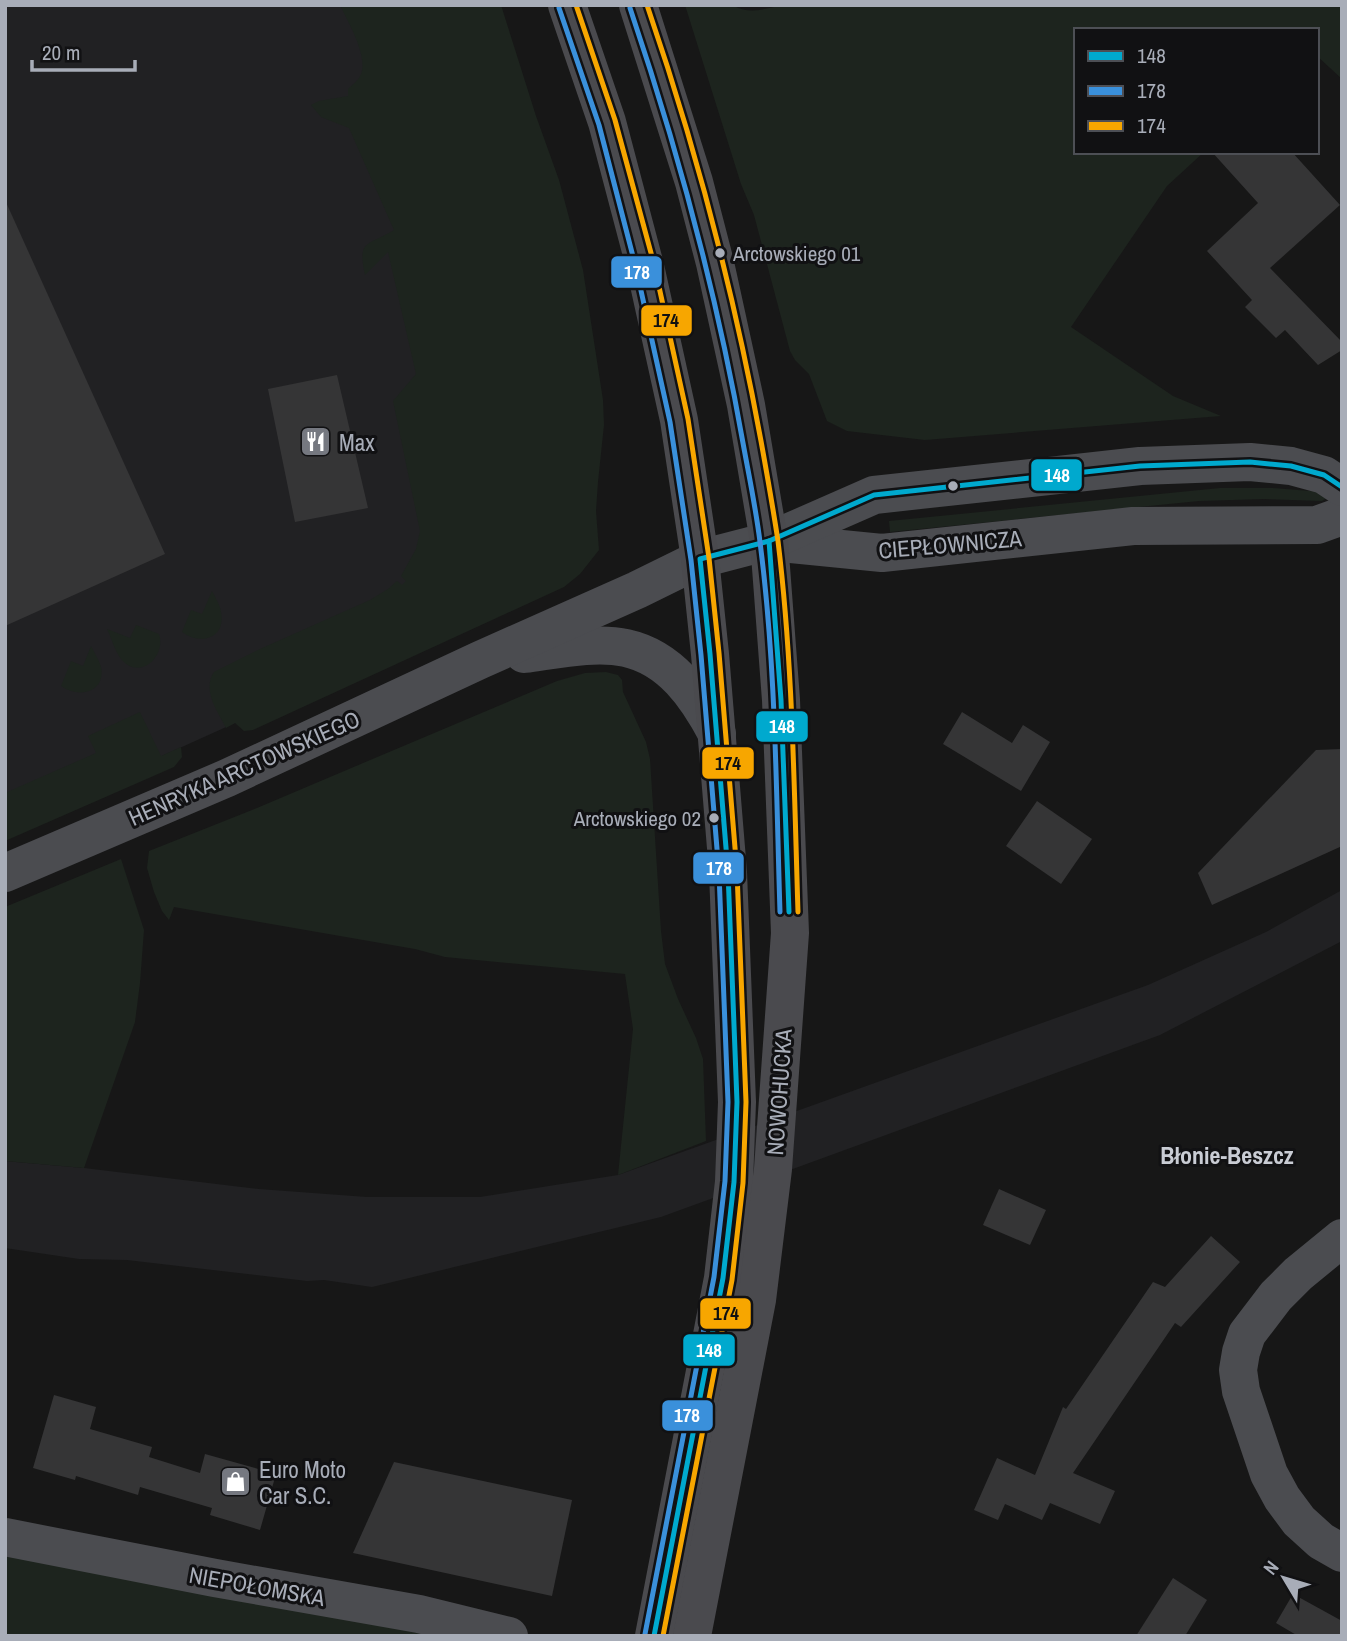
<svg xmlns="http://www.w3.org/2000/svg" width="1347" height="1641" font-family="'Archivo Narrow',sans-serif">
  <rect width="100%" height="100%" fill="#171717"/>
  <g fill="#212123">
    <path d="M 5,5 L 355,5 L 506,572 L 235,723 L 5,827 Z"/>
    <path d="M 1342,890 L 1342,941 L 1160,1035 L 661,1217 L 372,1287 L 324,1280 L 307,1281 L 127,1260 L 79,1259 L 5,1248 L 5,1161 L 84,1168 L 259,1189 L 367,1197 L 480,1197 L 618,1175 L 1148,985 L 1266,932 Z"/>
  </g>
  <g fill="#1d241e">
    <path d="M 340,5 L 501,5 L 536,116 L 559,180 L 583,270 L 603,400 L 604,425 L 598,482 L 596,511 L 599,550 L 580,574 L 564,587 L 253,730 L 244,731 L 235,723 L 226,728 C 217,710 202,690 214,672 L 260,649 L 370,600 L 388,589 L 397,581 L 402,585 L 406,581 L 401,576 L 416,549 L 420,531 L 393,401 L 416,374 L 388,252 L 365,275 C 357,239 368,246 394,230 L 349,128 L 321,117 L 311,105 L 319,101 L 348,96 L 348,89 C 352,85 358,81 360,76 C 370,59 348,22 340,5 Z"/>
    <path d="M 685,5 L 732,5 C 749,15 764,9 782,5 L 1342,5 L 1342,79 L 1317,56 L 1317,30 L 1076,30 L 1076,152 L 1204,152 L 1167,186 L 1071,327 L 1173,396 L 1221,416 L 925,440 L 847,431 L 827,421 L 809,374 L 795,360 L 790,351 L 754,215 L 741,184 Z"/>
    <path d="M 1220,488 L 1273,488 L 1323,492 L 1328,497 L 1322,501 L 1264,499 L 1199,501 L 890,532 L 889,521 Z"/>
    <path d="M 212,591 C 215,597 220,605 221,612 C 226,638 201,646 182,632 L 191,610 L 202,614 Z"/>
    <path d="M 136,625 L 159,634 C 166,655 143,678 125,663 C 116,656 112,639 107,629 L 130,638 Z"/>
    <path d="M 91,646 C 94,652 99,660 101,667 C 106,692 79,699 61,686 L 71,661 L 83,666 Z"/>
    <path d="M 606,672 L 618,675 L 622,680 L 623,692 L 646,742 L 650,759 L 661,931 L 665,964 L 678,999 L 696,1038 L 703,1059 L 706,1141 L 618,1175 L 633,1029 L 625,974 L 445,957 L 415,949 L 174,907 L 169,920 L 162,911 L 154,892 L 147,868 L 149,851 L 252,810 L 557,681 L 585,673 Z"/>
    <path d="M 140,712 L 161,756 L 181,747 L 182,757 L 174,767 L 5,841 L 5,793 L 96,753 L 88,736 Z"/>
    <path d="M 121,859 L 144,930 L 140,983 L 135,1022 L 84,1168 L 5,1161 L 5,907 Z"/>
    <path d="M 5,1550 L 455,1636 L 5,1636 Z"/>
  </g>
  <g fill="#353536">
    <path d="M 1212,152 L 1292,152 L 1340,205 L 1270,268 L 1342,342 L 1342,350 L 1318,365 L 1285,330 L 1276,338 L 1245,307 L 1252,300 L 1207,251 L 1258,203 Z"/>
    <path d="M 5,200 L 165,554 L 5,626 Z"/>
    <path d="M 337,375 L 368,508 L 295,522 L 268,389 Z"/>
    <path d="M 962,712 L 1012,743 L 1023,725 L 1050,742 L 1021,791 L 943,744 Z"/>
    <path d="M 1342,749 L 1342,846 L 1212,905 L 1198,873 L 1316,750 Z"/>
    <path d="M 1037,801 L 1092,839 L 1061,884 L 1006,846 Z"/>
    <path d="M 999,1189 L 1046,1210 L 1030,1245 L 983,1225 Z"/>
    <path d="M 1211,1236 L 1240,1262 L 1181,1327 L 1175,1323 L 1073,1473 L 1115,1491 L 1100,1524 L 1050,1503 L 1042,1520 L 1005,1504 L 998,1520 L 974,1510 L 997,1458 L 1035,1475 L 1063,1407 L 1066,1409 L 1153,1282 L 1165,1287 Z"/>
    <path d="M 54,1395 L 96,1407 L 90,1429 L 152,1447 L 149,1457 L 200,1473 L 205,1454 L 276,1474 L 260,1530 L 210,1515 L 212,1508 L 140,1487 L 138,1495 L 76,1476 L 75,1480 L 33,1468 Z"/>
    <path d="M 394,1462 L 572,1500 L 552,1596 L 353,1553 Z"/>
    <path d="M 1173,1578 L 1207,1600 L 1185,1636 L 1136,1636 Z"/>
    <path d="M 1293,1594 L 1342,1621 L 1342,1636 L 1298,1636 L 1276,1623 Z"/>
  </g>
  <g fill="none" stroke-linecap="round" stroke-linejoin="round">
    <g stroke="#4b4c50" stroke-width="38">
      <path d="M 771,542 L 882,553 L 1133,526 L 1317,525 L 1342,516"/>
      <path d="M 524,654 C 555,650 595,641 626,648 C 671,658 697,696 717,734"/>
      <path d="M 5,873 L 227,778 L 480,660 L 637,590 L 700,559 L 769,541 L 874,495 L 1140,466 L 1250,462 L 1291,466 L 1324,475 L 1342,487"/>
      <path d="M 1342,1238 L 1298,1274 L 1276,1296 L 1247,1334 L 1241,1352 L 1238,1370 L 1241,1391 L 1269,1474 L 1282,1498 L 1299,1521 L 1321,1541 L 1342,1553"/>
      <path d="M 5,1537 L 215,1578 L 419,1614 L 509,1636"/>
    </g>
    <g stroke="#4a4a4e" stroke-width="38">
      <path d="M 567,5 L 607,122 L 645,266 L 679,420 L 700,559 L 710,654 L 728,872 L 737,1102 L 734,1182 L 723,1278 L 654,1636"/>
      <path d="M 638,5 L 694,182 L 715,263 L 746,405 L 769,541 L 781,700 L 790,933 L 773,1169 L 757,1300 L 692,1636"/>
    </g>
    <defs>
      <g id="bus-1">
        <path d="M 769,541 L 781,700 L 789,912"/>
        <path d="M 654,1636 L 723,1278 L 734,1182 L 737,1102 L 728,872 L 710,654 L 700,559 L 769,541 L 874,495 L 1140,466 L 1250,462 L 1291,466 L 1324,475 L 1342,487"/>
      </g>
      <g id="bus-2">
        <path d="M 559,8 L 599,125 L 636,268 L 670,422 L 691,560 L 701,655 L 719,873 L 728,1102 L 725,1181 L 714,1277 L 645,1634"/>
        <path d="M 630,8 C 678,150 717,295 743,443 C 749,476 756,509 760,542 C 776,665 776,789 780,912"/>
      </g>
      <g id="bus-3">
        <path d="M 576,5 L 615,120 L 654,264 L 688,419 L 709,558 L 719,653 L 737,872 L 746,1102 L 743,1183 L 732,1280 L 663,1636"/>
        <path d="M 647,5 C 696,148 734,293 761,441 C 767,474 773,508 778,541 C 793,664 794,788 798,912"/>
      </g>
    </defs>
    <use href="#bus-1" stroke="#111113" stroke-width="10"/>
    <use href="#bus-2" stroke="#111113" stroke-width="10"/>
    <use href="#bus-3" stroke="#111113" stroke-width="10"/>
    <use href="#bus-1" stroke="#00a9ce" stroke-width="5"/>
    <use href="#bus-2" stroke="#3a90db" stroke-width="5"/>
    <use href="#bus-3" stroke="#f7a600" stroke-width="5"/>
  </g>
  <defs>
    <symbol id="restaurant-square" viewBox="-11 -11 22 22"><rect x="-9" y="-9" width="18" height="18" rx="4" fill="#757880" stroke="#111113"/><path d="M-5-6h1v4h1v-4h1v4h1v-4h1v5L-1.5 .5V6h-2V.5L-5-1ZM5-6V6H3V1.5H1.5Q1.5-4 5-6Z" fill="#fff"/></symbol>
    <symbol id="shop-square" viewBox="-11 -11 22 22"><rect x="-9" y="-9" width="18" height="18" rx="4" fill="#757880" stroke="#111113"/><path d="M-5-2.5h2.3a2.7 3.5 0 0 1 5.4 0H5L5.5 6h-11ZM-1.5-2.5h3a1.5 2.3 0 0 0-3 0Z" fill="#fff"/></symbol>
  </defs>
  <g fill-rule="evenodd">
    <use href="#restaurant-square" x="298" y="424" width="35" height="35"/>
    <use href="#shop-square" x="218" y="1464" width="35" height="35"/>
  </g>
  <g fill="#a8adb8" stroke="#111113" stroke-width="2.5">
    <circle cx="720" cy="253" r="6"/>
    <circle cx="953" cy="486" r="6"/>
    <circle cx="714" cy="818" r="6"/>
  </g>
  <g text-anchor="middle" dominant-baseline="central" stroke-width="6" stroke-linejoin="round" paint-order="stroke">
    <g font-size="21" fill="#a8adb8" stroke="#111113" text-anchor="start">
      <text x="733" y="253">Arctowskiego 01</text>
      <text x="701" y="818" text-anchor="end">Arctowskiego 02</text>
    </g>
    <g font-size="23" fill="#a8adb8" stroke="#111113" text-anchor="start">
      <text x="339" y="442">Max</text>
      <text x="259" y="1469">Euro Moto<tspan x="259" dy="26">Car S.C.</tspan></text>
    </g>
    <g font-size="23" fill="#a8adb8" stroke="#111113">
      <text transform="translate(950 544) rotate(-5)">CIEPŁOWNICZA</text>
      <text transform="translate(244 768) rotate(-24)">HENRYKA ARCTOWSKIEGO</text>
      <text transform="translate(779 1092) rotate(-86)">NOWOHUCKA</text>
      <text transform="translate(257 1586) rotate(10)">NIEPOŁOMSKA</text>
    </g>
    <g font-size="24" font-weight="bold" fill="#c9ccd4" stroke="#111113">
      <text x="1227" y="1155">Błonie-Beszcz</text>
    </g>
  </g>
  <g stroke="#111113" stroke-width="2.5">
    <rect x="610" y="255" width="53" height="34" rx="7" fill="#3a90db"/>
    <rect x="640" y="304" width="53" height="33" rx="7" fill="#f7a600"/>
    <rect x="1030" y="458" width="53" height="34" rx="7" fill="#00a9ce"/>
    <rect x="755" y="710" width="54" height="33" rx="7" fill="#00a9ce"/>
    <rect x="701" y="746" width="54" height="34" rx="7" fill="#f7a600"/>
    <rect x="692" y="851" width="53" height="34" rx="7" fill="#3a90db"/>
    <rect x="699" y="1297" width="53" height="33" rx="7" fill="#f7a600"/>
    <rect x="682" y="1333" width="54" height="34" rx="7" fill="#00a9ce"/>
    <rect x="661" y="1399" width="53" height="33" rx="7" fill="#3a90db"/>
  </g>
  <g font-size="19" text-anchor="middle" font-weight="bold" fill="#fff">
    <text x="637" y="279">178</text>
    <text x="1057" y="482">148</text>
    <text x="782" y="733">148</text>
    <text x="719" y="875">178</text>
    <text x="709" y="1357">148</text>
    <text x="687" y="1422">178</text>
  </g>
  <g font-size="19" text-anchor="middle" font-weight="bold" fill="#111">
    <text x="666" y="327">174</text>
    <text x="728" y="770">174</text>
    <text x="726" y="1320">174</text>
  </g>
  <rect width="1347" height="1641" fill="none" stroke="#a8adb8" stroke-width="14"/>
  <rect x="1074" y="28" width="245" height="126" fill="#111113" stroke="#4d4f55" stroke-width="2"/>
  <rect x="1088" y="51" width="35" height="10" fill="#00a9ce" stroke="#4d4f55" stroke-width="2"/>
  <text x="1137" y="63" font-size="21" fill="#a8adb8">148</text>
  <rect x="1088" y="86" width="35" height="10" fill="#3a90db" stroke="#4d4f55" stroke-width="2"/>
  <text x="1137" y="98" font-size="21" fill="#a8adb8">178</text>
  <rect x="1088" y="121" width="35" height="10" fill="#f7a600" stroke="#4d4f55" stroke-width="2"/>
  <text x="1137" y="133" font-size="21" fill="#a8adb8">174</text>
  <g transform="translate(1284 1578) rotate(308)" stroke="#111113" stroke-width="5" paint-order="stroke">
  <path d="M0-5L12 26L0 18L-12 26Z" fill="#a8adb8"/>
  <text y="-10" font-size="19" font-weight="bold" text-anchor="middle" fill="#a8adb8">N</text>
  </g>
  <path d="M32 60v10h103v-10" fill="none" stroke="#a8adb8" stroke-width="3.5"/>
  <text x="42" y="60" font-size="21" fill="#a8adb8" stroke="#111113" stroke-width="5" paint-order="stroke">20 m</text>
</svg>
